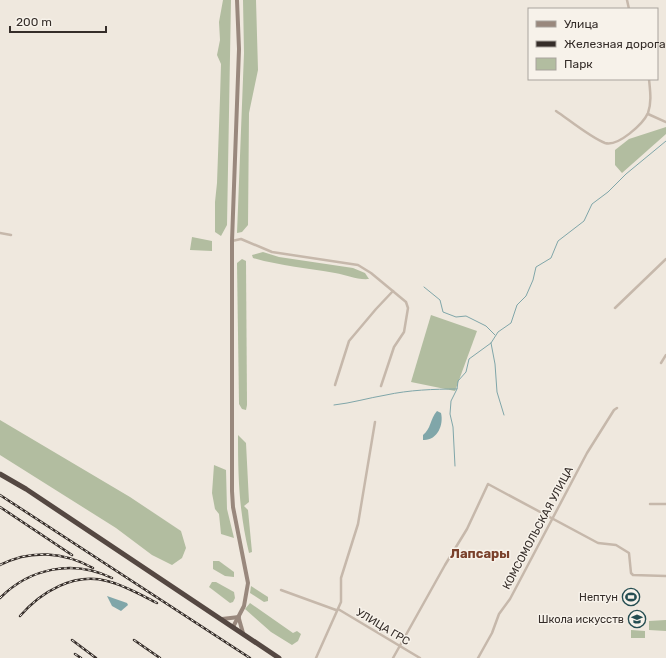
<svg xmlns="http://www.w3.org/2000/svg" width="666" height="658" font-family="Rubik,sans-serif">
  <rect width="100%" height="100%" fill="#efe8de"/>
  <g fill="#b2bda0">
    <path d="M 223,0 L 231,0 L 227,225 L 221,236 L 215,232 L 215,202 L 217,183 L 220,98 L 221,64 L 217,55 L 220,40 L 219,22 Z"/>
    <path d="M 243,0 L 256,0 L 258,70 L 249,113 L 248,225 L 242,232 L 237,233 L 244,53 Z"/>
    <path d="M 666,127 L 666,134 L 622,173 L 615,165 L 615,150 L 629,139 Z"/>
    <path d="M 192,237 L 212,241 L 212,251 L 190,250 Z"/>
    <path d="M 263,252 L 279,257 L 353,268 L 365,273 L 369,279 C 357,280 347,275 335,273 C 308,268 280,266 253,258 L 252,255 Z"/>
    <path d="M 242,259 L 246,261 L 247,405 L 246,410 L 242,409 L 239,404 L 237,263 Z"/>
    <path d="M 431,315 L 477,331 L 455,391 L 411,382 Z"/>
    <path d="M 0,420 L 130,497 L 181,531 L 186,548 L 182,558 L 172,565 L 152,555 L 116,528 L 0,455 Z"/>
    <path d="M 238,435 L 246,443 L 249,502 L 244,506 L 248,510 L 252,552 L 249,553 C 239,511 238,478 238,435 Z"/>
    <path d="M 214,465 L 226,470 L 227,509 L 234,538 L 221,534 L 219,514 L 215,509 L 212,493 Z"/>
    <path d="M 213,561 L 219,561 L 234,572 L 234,577 L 225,576 L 213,569 Z"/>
    <path d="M 212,582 L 216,582 L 234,592 L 235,598 L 233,602 L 230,603 L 209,587 Z"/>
    <path d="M 251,586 L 268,597 L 268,601 L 264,602 L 250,593 Z"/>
    <path d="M 250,603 L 293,633 L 297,631 L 301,634 L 298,641 L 292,645 L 271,632 L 245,609 Z"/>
    <path d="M 666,620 L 666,631 L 649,630 L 649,621 Z"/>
    <path d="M 631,630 L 645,631 L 645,638 L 631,638 Z"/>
  </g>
  <g fill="#80a6a9">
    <path d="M 437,411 L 441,413 C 444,425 437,441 423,440 L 423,435 C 431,429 430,419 437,411 Z"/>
    <path d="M 107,596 L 127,603 L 128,605 L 121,611 L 112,606 Z"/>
  </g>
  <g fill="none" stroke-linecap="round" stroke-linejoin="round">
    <g stroke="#80a6a9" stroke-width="1">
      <path d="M 424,287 L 440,300 L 443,312 L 456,317 L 466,316 L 486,326 L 495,335"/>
      <path d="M 491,343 L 495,364 L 497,392 L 504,415"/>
      <path d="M 334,405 C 352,403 368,398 386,395 C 409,390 434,389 457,389 L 458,381 L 466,372 L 469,359 L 491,343 L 498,332 L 511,323 L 517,305 L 526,296 L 533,280 L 536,267 L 551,258 L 558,241 L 584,221 L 592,204 L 608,192 L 626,174 L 666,141"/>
      <path d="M 455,466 L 453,427 L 450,414 L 451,401 L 457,389"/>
    </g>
    <g stroke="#c6b8ab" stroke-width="2.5">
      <path d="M 627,0 L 629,9"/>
      <path d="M 556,111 C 568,119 591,138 605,143 C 618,147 643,124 648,113 C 652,102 650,90 649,79"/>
      <path d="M 648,114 L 666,122"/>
      <path d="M 0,233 L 11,235"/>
      <path d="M 232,241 L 241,239 L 272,252 L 358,265 L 371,273 L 406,302 L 408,308 L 404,332 L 394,347 L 381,386"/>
      <path d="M 615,308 L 666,259"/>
      <path d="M 661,363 L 666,355"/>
      <path d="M 335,385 L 349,341 L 376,309 L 393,291"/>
      <path d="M 650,504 L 666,504"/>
      <path d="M 281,590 L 336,610"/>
      <path d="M 338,609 L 420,658"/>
      <path d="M 316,658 L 341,602 L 341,578 L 358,524 L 375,422"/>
      <path d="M 393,658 L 445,565 L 467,529 L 488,484 L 598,543 L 616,545 L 629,553 L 631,573 L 633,575 L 666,576"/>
      <path d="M 478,658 L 492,633 L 499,614 L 510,599 L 587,453 L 614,410 L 617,408"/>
    </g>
    <g stroke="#99887d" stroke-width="4">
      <path d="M 222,619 L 239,617"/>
      <path d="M 239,619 L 243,633"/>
      <path d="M 233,627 L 244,606 L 248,583 L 233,507 L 232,491 L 232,241 L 239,49 L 237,0"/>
    </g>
    <path stroke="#554842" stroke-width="5" d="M 0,474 L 26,489 L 279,658"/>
    <defs>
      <g id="rail">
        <path d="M 0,495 L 250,658"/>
        <path d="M 0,507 L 72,555"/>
        <path d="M 0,565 C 31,549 64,552 93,568"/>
        <path d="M 0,598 C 30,568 73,559 112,578"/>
        <path d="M 20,616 C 41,592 74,572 107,581 C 124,585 141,595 157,603"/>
        <path d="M 72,640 L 96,658"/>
        <path d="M 134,640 L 160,658"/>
        <path d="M 75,654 L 81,658"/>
      </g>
    </defs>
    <use href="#rail" stroke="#352d29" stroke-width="2.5"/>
    <use href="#rail" stroke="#f7f2ea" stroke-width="1" stroke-dasharray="3" stroke-linecap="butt"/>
  </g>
  <defs>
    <symbol id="stadium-ring" viewBox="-11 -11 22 22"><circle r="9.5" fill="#f7f2ea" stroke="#244d51" stroke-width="1.5"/><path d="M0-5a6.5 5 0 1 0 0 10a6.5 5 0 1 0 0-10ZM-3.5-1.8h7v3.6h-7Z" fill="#244d51"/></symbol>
    <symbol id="school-ring" viewBox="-11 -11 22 22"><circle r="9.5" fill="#f7f2ea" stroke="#244d51" stroke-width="1.5"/><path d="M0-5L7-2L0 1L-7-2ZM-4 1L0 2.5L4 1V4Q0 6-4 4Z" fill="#244d51"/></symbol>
  </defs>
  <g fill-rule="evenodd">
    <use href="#stadium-ring" x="621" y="587" width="20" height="20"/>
    <use href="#school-ring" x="627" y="609" width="20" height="20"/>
  </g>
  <g text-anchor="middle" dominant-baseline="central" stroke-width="3" stroke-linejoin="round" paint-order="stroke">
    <g font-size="11" fill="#352d29" stroke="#f7f2ea">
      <text transform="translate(538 528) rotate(-62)">КОМСОМОЛЬСКАЯ УЛИЦА</text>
      <text transform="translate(383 627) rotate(31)">УЛИЦА ГРС</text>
    </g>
    <g font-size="11" fill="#352d29" stroke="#f7f2ea" text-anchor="end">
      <text x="618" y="597">Нептун</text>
      <text x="624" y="619">Школа искусств</text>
    </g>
    <g font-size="13" font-weight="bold" fill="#7a412c" stroke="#f7f2ea">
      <text x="480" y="553">Лапсары</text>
    </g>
  </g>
  <rect x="528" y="8" width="130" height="72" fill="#f7f2ea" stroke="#a9a39d"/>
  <rect x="536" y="21" width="20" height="6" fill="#99887d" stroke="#a9a39d"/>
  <text x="564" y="28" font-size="12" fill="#352d29">Улица</text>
  <rect x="536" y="41" width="20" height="6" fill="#352d29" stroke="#a9a39d"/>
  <text x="564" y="48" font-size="12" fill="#352d29">Железная дорога</text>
  <rect x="536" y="58" width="20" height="12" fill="#b2bda0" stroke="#a9a39d"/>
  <text x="564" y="68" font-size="12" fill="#352d29">Парк</text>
  <path d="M10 26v6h96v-6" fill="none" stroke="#352d29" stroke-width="2"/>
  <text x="16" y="26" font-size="12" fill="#352d29" stroke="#f7f2ea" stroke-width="3" paint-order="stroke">200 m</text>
</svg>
